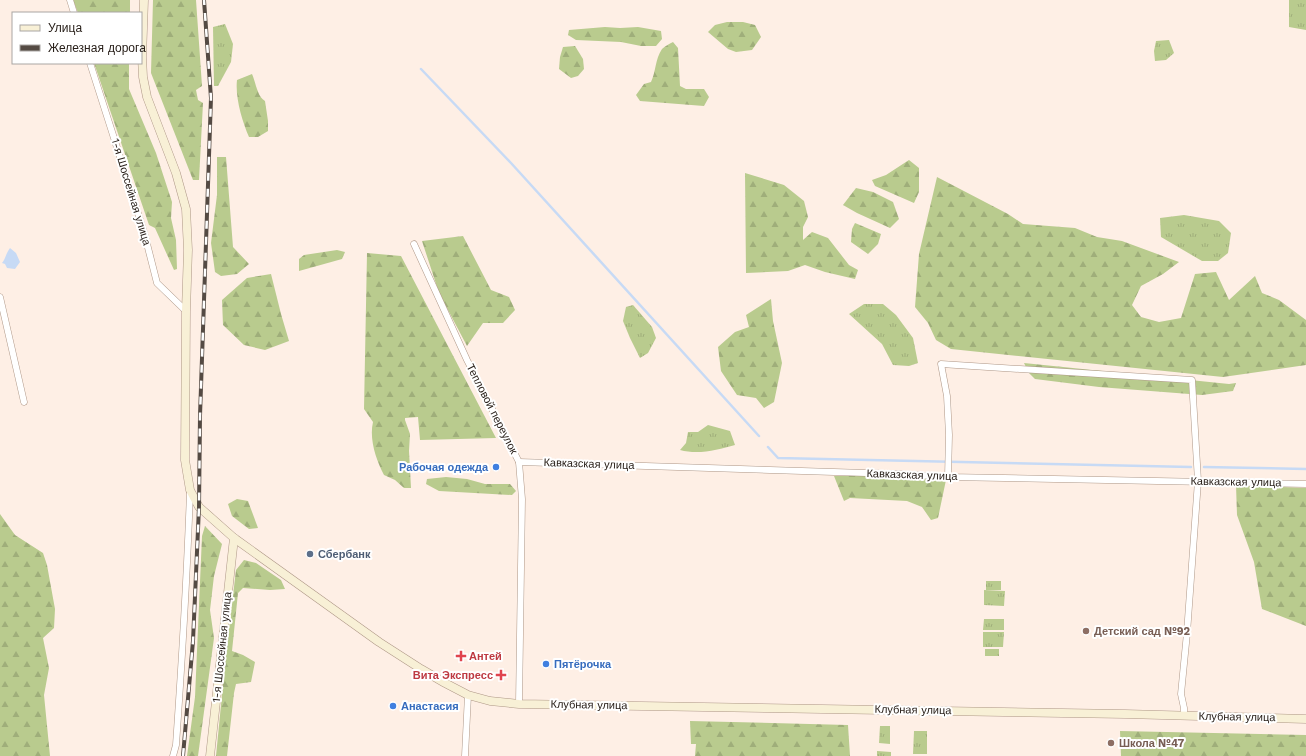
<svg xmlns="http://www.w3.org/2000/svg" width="1306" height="756" font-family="'Work Sans',sans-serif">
  <defs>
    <pattern id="grass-tufts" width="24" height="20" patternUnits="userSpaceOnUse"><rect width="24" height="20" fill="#b9cb8e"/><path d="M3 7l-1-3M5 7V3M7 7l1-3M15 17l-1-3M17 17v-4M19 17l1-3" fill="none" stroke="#9fae7a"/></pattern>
    <pattern id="forest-firs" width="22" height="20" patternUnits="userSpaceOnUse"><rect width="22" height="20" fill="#b9cb8e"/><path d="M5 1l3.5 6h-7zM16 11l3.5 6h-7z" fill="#9fae7a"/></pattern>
  </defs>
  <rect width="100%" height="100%" fill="#feefe5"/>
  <g fill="url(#grass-tufts)">
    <path d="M 1289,0 L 1306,0 L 1306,30 L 1289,27 Z"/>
    <path d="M 225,24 L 233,44 L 231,62 L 218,86 L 214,86 L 213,27 Z"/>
    <path d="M 1169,40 L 1174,53 L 1166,60 L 1155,61 L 1154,51 L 1156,41 Z"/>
    <path d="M 1184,215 L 1219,221 L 1231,233 L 1228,253 L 1218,261 L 1202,261 L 1161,237 L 1160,218 Z"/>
    <path d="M 864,304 L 883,304 L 896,315 L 913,338 L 918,363 L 909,366 L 893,365 L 882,344 L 849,314 Z"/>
    <path d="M 633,305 L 652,327 L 656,338 L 648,353 L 640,358 L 630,338 L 623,321 L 626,307 Z"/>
    <path d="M 708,425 L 730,431 L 735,445 C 718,450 698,455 680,450 L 686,443 L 688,432 L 698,432 Z"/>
    <rect x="986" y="581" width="15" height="9"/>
    <path d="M 984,590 L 1005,591 L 1004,606 L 984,605 Z"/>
    <path d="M 984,619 L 1004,619 L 1004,630 L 983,630 Z"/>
    <path d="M 983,632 L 1004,632 L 1003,647 L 983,647 Z"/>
    <rect x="985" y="649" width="14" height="7"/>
    <path d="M 880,726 L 890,726 L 890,744 L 879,743 Z"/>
    <path d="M 914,731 L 927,731 L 927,754 L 913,754 Z"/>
    <path d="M 877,751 L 891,752 L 891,756 L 877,756 Z"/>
  </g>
  <g fill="url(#forest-firs)">
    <path d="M 73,0 L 130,0 L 130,13 L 78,13 Z"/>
    <path d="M 153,0 L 196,0 L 202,86 L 196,90 L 198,100 L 203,103 L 199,180 L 193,180 L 151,73 Z"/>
    <path d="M 727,22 L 743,22 L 755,25 L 761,37 L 752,50 L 736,52 L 728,49 L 708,32 L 715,25 Z"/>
    <path d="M 605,27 L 620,28 L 638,27 L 661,31 L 662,39 L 656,46 L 641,46 L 621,42 L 576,40 L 568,35 L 569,30 Z"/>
    <path d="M 673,42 L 678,48 L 680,86 L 686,89 L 704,89 L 709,97 L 704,106 L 640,101 L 636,95 L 644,84 L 651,82 C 656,72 655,59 662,49 C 665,46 669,44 673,42 Z"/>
    <path d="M 575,46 L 583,59 L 584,69 L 578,76 L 571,78 L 559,69 L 560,57 L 563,47 Z"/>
    <path d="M 94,63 L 129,63 L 129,89 L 156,153 L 172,202 L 171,218 L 176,240 L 177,269 L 174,270 L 155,228 L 149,225 Z"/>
    <path d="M 252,74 C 256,83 257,96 265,101 L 268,121 L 268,131 L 258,137 L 249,137 C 242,121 235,97 237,80 Z"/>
    <path d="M 217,157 L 226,157 L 233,247 L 249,264 L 237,274 L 221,276 L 215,272 L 211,243 L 217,195 Z"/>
    <path d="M 909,160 L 919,168 L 919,192 L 914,203 L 875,186 L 872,180 L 886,175 Z"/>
    <path d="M 745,173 L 784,185 L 804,201 L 808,217 L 803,227 L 803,240 L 812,232 L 828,238 L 849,265 L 858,270 L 855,279 L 825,272 L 805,265 L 788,271 L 746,273 Z"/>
    <path d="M 937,177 L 1008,214 L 1023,224 L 1075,228 L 1097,237 L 1122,241 L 1179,262 L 1163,274 L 1141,286 L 1132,305 L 1141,317 L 1159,322 L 1181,318 L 1195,274 L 1216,272 L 1229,300 L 1255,276 L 1262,293 L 1279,300 L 1306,320 L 1306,365 L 1223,377 L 951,349 L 936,340 L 928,323 L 915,307 L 919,254 Z"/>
    <path d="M 856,188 L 873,192 L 893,202 L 899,219 L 890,228 L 857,213 L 843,205 Z"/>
    <path d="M 855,223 L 881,234 L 878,244 L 868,254 L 851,242 L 852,229 Z"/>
    <path d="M 463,236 L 491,290 L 509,297 L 515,310 L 503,323 L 483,323 L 467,346 L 439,293 L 422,241 Z"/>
    <path d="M 337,250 L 345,252 L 342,259 L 299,271 L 299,259 L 304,255 Z"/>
    <path d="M 367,253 L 401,256 L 496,438 L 420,440 L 418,417 L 405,418 L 405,420 L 410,434 L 409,451 L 411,488 L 404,488 L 395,480 L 384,475 C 376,460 369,439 373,422 L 364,409 Z"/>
    <path d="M 271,274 L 281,314 L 289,341 L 265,350 L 244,345 L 223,325 L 222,300 L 247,278 Z"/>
    <path d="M 771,299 L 773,321 L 782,363 L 774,402 L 764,408 L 756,398 L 737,395 L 721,371 L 718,347 L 735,332 L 749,327 L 746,315 Z"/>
    <path d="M 1024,363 L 1229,384 L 1236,383 L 1233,391 L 1202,395 L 1099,387 L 1035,379 L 1029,373 Z"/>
    <path d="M 834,476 L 883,476 L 946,480 L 938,518 L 931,520 L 922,507 L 907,501 L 850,498 L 844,501 Z"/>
    <path d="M 446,477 L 467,479 L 485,484 L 510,484 L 516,491 L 512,495 L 439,491 L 426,484 L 427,479 Z"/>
    <path d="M 1236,485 L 1306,488 L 1306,626 L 1262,609 L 1254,562 L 1237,515 Z"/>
    <path d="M 237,499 L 248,501 L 258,528 L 249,529 L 232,516 L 228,504 Z"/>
    <path d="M 0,514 L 15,535 L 43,553 L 47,565 L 55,609 L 54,628 L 43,638 L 49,668 L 44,695 L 50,756 L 0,756 Z"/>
    <path d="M 205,526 L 222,544 L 214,576 L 210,610 L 214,638 L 198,756 L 187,756 L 195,697 L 202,536 Z"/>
    <path d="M 244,560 L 256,563 L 281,580 L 285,589 L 270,590 L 243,588 L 238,593 L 232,651 L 243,655 L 255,662 L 251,682 L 236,684 L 234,693 L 227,756 L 216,756 L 226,654 L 236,570 Z"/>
    <path d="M 690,721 L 848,725 L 850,756 L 695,756 L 696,744 L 691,744 Z"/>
    <path d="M 1120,731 L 1306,735 L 1306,756 L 1121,756 Z"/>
  </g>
  <path fill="#c7daf5" d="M 10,248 L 16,253 L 20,262 L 15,269 L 7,268 L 5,264 L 2,263 C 5,260 6,253 10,248 Z"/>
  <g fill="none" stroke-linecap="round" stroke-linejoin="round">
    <g stroke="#c7daf5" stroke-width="2.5">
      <path d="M 421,69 L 511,163 L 759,436"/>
      <path d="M 768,447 L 778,458 L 1191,467"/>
      <path d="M 1204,467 L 1306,469"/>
    </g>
    <defs>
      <g id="street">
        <path d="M 70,0 L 74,13"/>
        <path d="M 90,63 L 144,232 L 157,283 L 186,311"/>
        <path d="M 414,244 L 467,360 L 519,462 L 522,499 L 519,704"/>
        <path d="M 0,297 L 24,402"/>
        <path d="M 519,462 L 898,474 L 948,477 L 1306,484"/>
        <path d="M 948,477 L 949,435 L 947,396 L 941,364 L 1192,380 L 1198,481 L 1187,633 L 1181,694 L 1184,708 L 1184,716"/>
        <path d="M 173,756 L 176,745 C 182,660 187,576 190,492"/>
        <path d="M 465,756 L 468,695"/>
      </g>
      <g id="secondary">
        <path d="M 144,0 L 142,57 L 143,77 L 147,97 L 176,173 L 186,209 L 188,250 L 186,311 L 185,460 L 190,490 L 199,507 L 234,538 L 379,642 L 421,669 L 445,683 L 468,695 L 490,701 L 519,704 L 1125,714 L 1306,719"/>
        <path d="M 210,756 L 234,538"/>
      </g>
    </defs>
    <use href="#street" stroke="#ae9787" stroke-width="7"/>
    <use href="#secondary" stroke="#ae9787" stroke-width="9"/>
    <use href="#street" stroke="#fff" stroke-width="6"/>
    <use href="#secondary" stroke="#f8f0d6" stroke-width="8"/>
    <defs>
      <path id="rail" d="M 183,756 L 193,641 L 199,507 L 200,416 L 211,98 L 204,0"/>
    </defs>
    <use href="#rail" stroke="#544a43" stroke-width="4"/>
    <use href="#rail" stroke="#fff" stroke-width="2.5" stroke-dasharray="8" stroke-linecap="butt"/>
  </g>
  <g fill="#3f7fe0" stroke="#fff" stroke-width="1.5">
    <circle cx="496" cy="467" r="4"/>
    <circle cx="546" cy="664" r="4"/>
    <circle cx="393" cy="706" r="4"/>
  </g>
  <circle fill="#5c6f8a" stroke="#fff" stroke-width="1.5" cx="310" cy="554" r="4"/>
  <g fill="#8d6e63" stroke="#fff" stroke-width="1.5">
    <circle cx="1086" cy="631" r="4"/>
    <circle cx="1111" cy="743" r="4"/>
  </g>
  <g fill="#e0444e" stroke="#fff" stroke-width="1.5">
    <path d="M459 650h4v4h4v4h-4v4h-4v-4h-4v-4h4z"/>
    <path d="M499 669h4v4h4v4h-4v4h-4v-4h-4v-4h4z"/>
  </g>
  <g text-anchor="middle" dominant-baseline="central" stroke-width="4" stroke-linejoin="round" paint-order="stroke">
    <g font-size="11" fill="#29201a" stroke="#fff">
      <text transform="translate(131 192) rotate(73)">1-я Шоссейная улица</text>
      <text transform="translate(492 409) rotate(63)">Тепловой переулок</text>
      <text transform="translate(589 464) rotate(2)">Кавказская улица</text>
      <text transform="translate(912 475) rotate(2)">Кавказская улица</text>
      <text transform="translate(1236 482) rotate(1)">Кавказская улица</text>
      <text transform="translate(222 647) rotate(-84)">1-я Шоссейная улица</text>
      <text transform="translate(589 705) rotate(1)">Клубная улица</text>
      <text transform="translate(913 710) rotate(1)">Клубная улица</text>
      <text transform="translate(1237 717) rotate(1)">Клубная улица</text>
    </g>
    <g font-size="11" font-weight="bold" fill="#366cbe" stroke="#fff" text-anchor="start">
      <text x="488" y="467" text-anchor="end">Рабочая одежда</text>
      <text x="554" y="664">Пятёрочка</text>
      <text x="401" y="706">Анастасия</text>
    </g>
    <g font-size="11" font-weight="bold" fill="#4e5e75" stroke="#fff" text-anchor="start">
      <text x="318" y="554">Сбербанк</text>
    </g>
    <g font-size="11" font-weight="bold" fill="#785e54" stroke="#fff" text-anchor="start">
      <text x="1094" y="631">Детский сад №92</text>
      <text x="1119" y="743">Школа №47</text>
    </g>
    <g font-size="11" font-weight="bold" fill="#be3a42" stroke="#fff" text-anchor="start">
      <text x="469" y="656">Антей</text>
      <text x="493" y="675" text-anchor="end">Вита Экспресс</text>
    </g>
  </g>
  <rect x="12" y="12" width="130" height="52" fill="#ffffff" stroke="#a9a6a3"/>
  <rect x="20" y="25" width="20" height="6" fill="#f8f0d6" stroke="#a9a6a3"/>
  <text x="48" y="32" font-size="12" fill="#29201a">Улица</text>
  <rect x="20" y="45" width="20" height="6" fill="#544a43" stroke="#a9a6a3"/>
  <text x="48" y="52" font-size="12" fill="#29201a">Железная дорога</text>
</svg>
